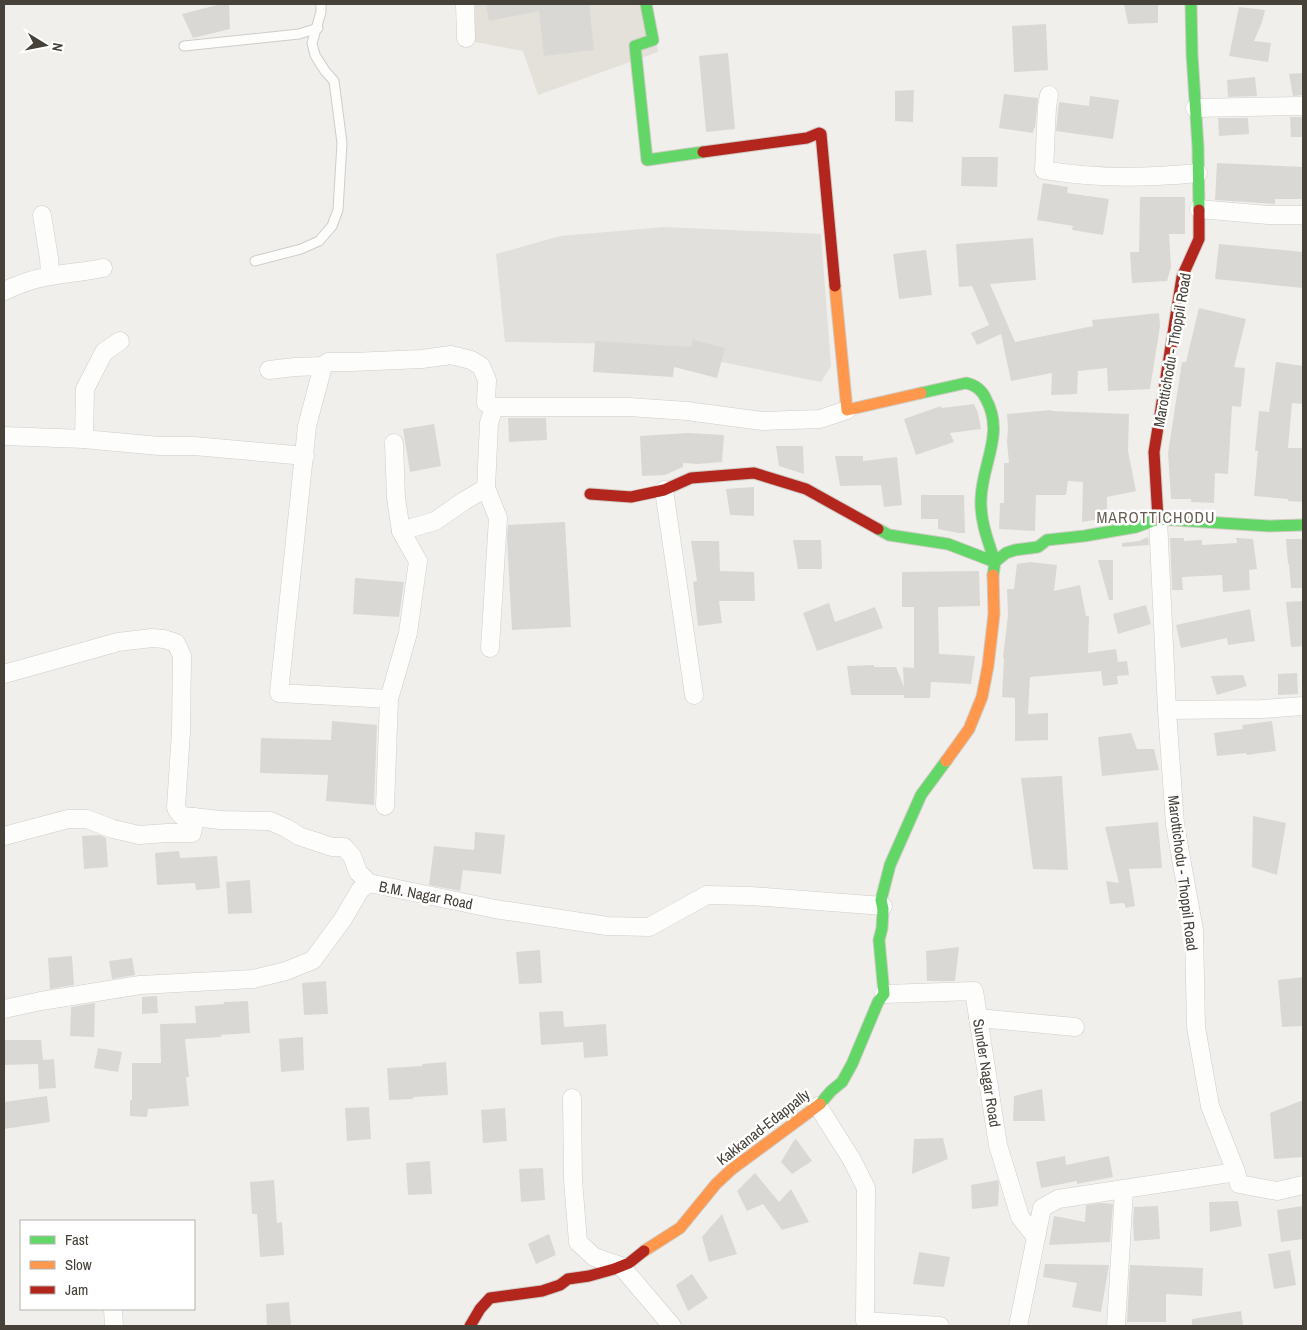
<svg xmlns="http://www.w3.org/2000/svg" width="1307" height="1330" font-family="'Archivo Narrow',sans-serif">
  <rect width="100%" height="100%" fill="#f1efec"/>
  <path fill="#e4e1db" d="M 475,4 L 649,4 L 658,52 L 538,95 L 523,51 L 475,42 Z"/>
  <path fill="#e2e0dd" d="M 665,227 L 821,234 L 831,366 L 821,382 L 631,344 L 505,342 L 496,254 L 560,236 Z"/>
  <g fill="#dad8d5">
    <path d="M 221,4 L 229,4 L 230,29 L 193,38 L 182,14 Z"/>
    <path d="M 486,4 L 589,4 L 594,50 L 544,56 L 539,11 L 489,21 Z"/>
    <path d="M 1124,4 L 1158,4 L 1158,23 L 1128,24 Z"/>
    <path d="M 1239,7 L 1265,10 L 1262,22 L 1254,41 L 1271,43 L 1268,62 L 1229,56 Z"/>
    <path d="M 1046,24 L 1048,70 L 1014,72 L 1012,26 Z"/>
    <path d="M 728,53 L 735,129 L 706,132 L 699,56 Z"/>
    <path d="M 1303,73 L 1303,95 L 1293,96 L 1289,74 Z"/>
    <path d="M 1255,77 L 1257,96 L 1228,97 L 1227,80 Z"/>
    <path d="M 914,90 L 913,122 L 895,121 L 895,91 Z"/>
    <path d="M 1004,94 L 1038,98 L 1035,128 L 1034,128 L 1033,133 L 999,128 Z"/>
    <path d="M 1090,96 L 1119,100 L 1113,139 L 1056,131 L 1059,102 L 1089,106 Z"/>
    <path d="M 1290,117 L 1303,117 L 1303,137 L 1291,137 Z"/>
    <path d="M 1218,118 L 1248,118 L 1249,134 L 1219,136 Z"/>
    <path d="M 962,157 L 998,157 L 997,187 L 961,186 Z"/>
    <path d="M 1217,163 L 1303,167 L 1303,199 L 1275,199 L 1275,204 L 1215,200 Z"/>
    <path d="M 1043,183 L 1068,187 L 1067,193 L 1109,199 L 1103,235 L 1072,230 L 1073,226 L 1037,220 Z"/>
    <path d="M 1140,197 L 1185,197 L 1185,234 L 1169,234 L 1171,267 L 1167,281 L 1132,283 L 1130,252 L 1139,252 Z"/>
    <path d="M 1033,238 L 1036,280 L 990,284 L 1015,342 L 1093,326 L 1092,320 L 1159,313 L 1160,326 L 1150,389 L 1108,391 L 1107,368 L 1078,371 L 1077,394 L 1051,395 L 1052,373 L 1011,381 L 1001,334 L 977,345 L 971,333 L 989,325 L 972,286 L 959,287 L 956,244 Z"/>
    <path d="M 1219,244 L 1303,252 L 1303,288 L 1215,279 Z"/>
    <path d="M 926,250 L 932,295 L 899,299 L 893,254 Z"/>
    <path d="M 1199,308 L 1246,319 L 1234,367 L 1245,368 L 1241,407 L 1232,406 L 1228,474 L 1215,473 L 1214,503 L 1191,502 L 1191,499 L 1171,499 L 1168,453 L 1182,362 L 1186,362 Z"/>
    <path d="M 693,340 L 725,348 L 717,378 L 674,367 L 673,377 L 593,372 L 595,341 L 691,347 Z"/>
    <path d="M 1276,362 L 1303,366 L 1303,404 L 1292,403 L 1288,448 L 1303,448 L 1303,502 L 1288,501 L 1288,499 L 1254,496 L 1258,451 L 1255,451 L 1259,411 L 1269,412 Z"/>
    <path d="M 974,404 L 978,413 L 981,429 L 950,433 L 954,442 L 916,455 L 904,419 L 941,406 L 942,408 Z"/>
    <path d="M 1051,410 L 1051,411 L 1129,414 L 1128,451 L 1136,491 L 1107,497 L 1107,518 L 1082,522 L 1083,482 L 1068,481 L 1066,495 L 1036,495 L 1035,531 L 999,529 L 1000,503 L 1004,503 L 1004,463 L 1009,463 L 1007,442 L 1008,428 L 1007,414 Z"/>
    <path d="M 508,418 L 546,418 L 547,440 L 509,442 Z"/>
    <path d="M 434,424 L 441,466 L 410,472 L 403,429 Z"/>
    <path d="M 688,433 L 724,435 L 722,462 L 698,464 L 683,463 L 683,467 L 665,475 L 642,476 L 640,436 Z"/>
    <path d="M 776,446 L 803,446 L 804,474 L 779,466 Z"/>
    <path d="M 835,456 L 863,456 L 863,461 L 897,457 L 902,505 L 884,507 L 881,485 L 840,486 Z"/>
    <path d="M 754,487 L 754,516 L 730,515 L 726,489 Z"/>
    <path d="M 921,495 L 964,495 L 965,533 L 958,533 L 938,529 L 938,519 L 921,519 Z"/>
    <path d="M 565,522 L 571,627 L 512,630 L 507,538 L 508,525 Z"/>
    <path d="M 1148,537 L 1149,545 L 1122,547 L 1122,543 L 1139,541 Z"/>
    <path d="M 1170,538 L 1184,538 L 1184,541 L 1202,540 L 1202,545 L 1237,543 L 1236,538 L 1239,538 L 1253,539 L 1257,569 L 1249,570 L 1250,590 L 1223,592 L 1222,575 L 1182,577 L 1183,590 L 1172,590 Z"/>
    <path d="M 1286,539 L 1303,539 L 1303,588 L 1291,588 L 1289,564 L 1288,564 Z"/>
    <path d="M 793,540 L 821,540 L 822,569 L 798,569 Z"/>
    <path d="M 691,541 L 719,541 L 720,571 L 754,572 L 755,601 L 719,601 L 722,623 L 698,626 L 693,582 L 697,581 Z"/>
    <path d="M 1098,560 L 1113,560 L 1113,600 L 1109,600 Z"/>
    <path d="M 1030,562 L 1057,565 L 1054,591 L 1080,585 L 1086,616 L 1089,616 L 1088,653 L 1116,649 L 1118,662 L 1127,661 L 1129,675 L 1117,676 L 1118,684 L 1103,686 L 1101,671 L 1030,677 L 1028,714 L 1048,713 L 1048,740 L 1015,741 L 1015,698 L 1002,697 L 1004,658 L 1003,657 L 1008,615 L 1007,589 L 1014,589 L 1017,564 Z"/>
    <path d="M 979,571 L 980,606 L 938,607 L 939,654 L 975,656 L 971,684 L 931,682 L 930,698 L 904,698 L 904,695 L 851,695 L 847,666 L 874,665 L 874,667 L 896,667 L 904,687 L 903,667 L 914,668 L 914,607 L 902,607 L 902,572 Z"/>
    <path d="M 355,578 L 404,582 L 399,617 L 353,614 Z"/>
    <path d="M 1303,601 L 1303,646 L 1291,647 L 1286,602 Z"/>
    <path d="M 829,603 L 835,622 L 875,607 L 883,628 L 817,651 L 803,613 Z"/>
    <path d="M 1146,605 L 1151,624 L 1118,634 L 1113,614 Z"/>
    <path d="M 1250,609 L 1255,641 L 1228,645 L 1227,638 L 1181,648 L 1176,625 Z"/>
    <path d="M 1297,673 L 1298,694 L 1278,695 L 1278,674 Z"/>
    <path d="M 1243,675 L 1247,686 L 1217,695 L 1211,676 Z"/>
    <path d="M 332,721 L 377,725 L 374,805 L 326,801 L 328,775 L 260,773 L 261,738 L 331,740 Z"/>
    <path d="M 1272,721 L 1276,751 L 1247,755 L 1246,753 L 1217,756 L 1214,733 L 1243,729 L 1242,725 Z"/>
    <path d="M 1131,733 L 1137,749 L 1154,749 L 1159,770 L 1102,776 L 1098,737 Z"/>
    <path d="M 1062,776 L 1068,870 L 1033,869 L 1021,778 Z"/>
    <path d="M 1253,816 L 1286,823 L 1277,875 L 1252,867 Z"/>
    <path d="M 1158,822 L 1162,868 L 1129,869 L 1135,906 L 1126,908 L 1124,903 L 1110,904 L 1106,881 L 1119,883 L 1105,827 Z"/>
    <path d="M 475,832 L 505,835 L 501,874 L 463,870 L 460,891 L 429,885 L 434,846 L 474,850 Z"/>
    <path d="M 100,835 L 106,838 L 108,867 L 84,869 L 82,836 Z"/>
    <path d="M 179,851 L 180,858 L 217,856 L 220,888 L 196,890 L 195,883 L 157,885 L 155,853 Z"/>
    <path d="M 250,880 L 252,913 L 228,914 L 226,882 Z"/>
    <path d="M 959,947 L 955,981 L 927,981 L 926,951 Z"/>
    <path d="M 540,950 L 542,983 L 519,984 L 516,952 Z"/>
    <path d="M 72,956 L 74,985 L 50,989 L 48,958 Z"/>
    <path d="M 132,958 L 135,975 L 112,979 L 109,961 Z"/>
    <path d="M 1303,977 L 1303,1026 L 1282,1027 L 1278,980 Z"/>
    <path d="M 326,981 L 328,1014 L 304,1015 L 302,983 Z"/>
    <path d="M 157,996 L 158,1013 L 142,1014 L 142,997 Z"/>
    <path d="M 248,1001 L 250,1033 L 221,1035 L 221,1037 L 185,1039 L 189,1077 L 186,1077 L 189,1106 L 148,1109 L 147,1117 L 130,1116 L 130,1100 L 132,1100 L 132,1063 L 161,1063 L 160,1024 L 196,1023 L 195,1006 L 224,1004 L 224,1002 Z"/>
    <path d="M 95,1003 L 94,1037 L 70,1036 L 71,1007 Z"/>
    <path d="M 563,1011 L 564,1027 L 606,1024 L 608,1056 L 584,1058 L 583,1042 L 541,1045 L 539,1012 Z"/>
    <path d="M 303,1037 L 304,1070 L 281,1072 L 279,1039 Z"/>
    <path d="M 4,1040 L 41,1040 L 43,1060 L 54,1059 L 56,1088 L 39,1089 L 38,1064 L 4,1065 Z"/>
    <path d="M 98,1048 L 122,1052 L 118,1072 L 94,1068 Z"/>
    <path d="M 446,1062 L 448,1095 L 413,1097 L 413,1099 L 389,1100 L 387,1068 L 422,1066 L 422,1064 Z"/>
    <path d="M 1042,1089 L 1045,1121 L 1013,1121 L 1014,1096 Z"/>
    <path d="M 47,1096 L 50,1122 L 4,1129 L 4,1102 Z"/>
    <path d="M 1303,1100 L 1303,1157 L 1274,1159 L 1270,1113 Z"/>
    <path d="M 369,1107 L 371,1139 L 347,1141 L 345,1108 Z"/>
    <path d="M 505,1108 L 507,1141 L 483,1143 L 481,1110 Z"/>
    <path d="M 943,1138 L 948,1159 L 912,1174 L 914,1139 Z"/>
    <path d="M 796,1139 L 812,1161 L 792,1174 L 781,1162 L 793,1142 Z"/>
    <path d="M 1065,1156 L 1066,1165 L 1109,1156 L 1113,1177 L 1077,1184 L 1077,1181 L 1041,1188 L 1036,1162 Z"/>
    <path d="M 430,1161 L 432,1194 L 408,1195 L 406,1163 Z"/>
    <path d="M 543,1168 L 545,1200 L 521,1202 L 519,1169 Z"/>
    <path d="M 755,1173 L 779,1202 L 791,1189 L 809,1222 L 782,1230 L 763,1204 L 747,1211 L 737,1191 Z"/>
    <path d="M 274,1180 L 277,1223 L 282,1222 L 284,1255 L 260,1257 L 257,1214 L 252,1214 L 250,1182 Z"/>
    <path d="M 998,1180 L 999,1184 L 998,1206 L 972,1209 L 971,1185 Z"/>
    <path d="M 1238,1201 L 1242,1226 L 1210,1232 L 1209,1202 Z"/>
    <path d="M 1101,1203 L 1113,1204 L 1110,1242 L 1049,1245 L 1054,1216 L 1085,1222 L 1086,1205 Z"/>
    <path d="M 1158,1206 L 1160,1239 L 1134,1241 L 1133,1221 L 1134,1207 Z"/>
    <path d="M 1303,1206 L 1303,1239 L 1281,1242 L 1277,1210 Z"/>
    <path d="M 722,1214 L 737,1254 L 709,1262 L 702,1237 Z"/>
    <path d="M 549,1234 L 556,1255 L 536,1264 L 528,1244 Z"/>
    <path d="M 1290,1250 L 1296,1285 L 1274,1289 L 1268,1254 Z"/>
    <path d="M 919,1252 L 950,1257 L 944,1287 L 913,1284 Z"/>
    <path d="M 1045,1264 L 1109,1265 L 1101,1312 L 1072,1307 L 1077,1283 L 1043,1277 Z"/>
    <path d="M 1130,1265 L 1203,1268 L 1202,1296 L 1166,1294 L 1166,1322 L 1127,1322 Z"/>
    <path d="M 692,1274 L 708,1298 L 688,1311 L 676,1285 Z"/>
    <path d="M 289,1302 L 291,1326 L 267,1326 L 266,1304 Z"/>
    <path d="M 1241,1311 L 1243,1326 L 1192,1326 L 1192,1319 Z"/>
  </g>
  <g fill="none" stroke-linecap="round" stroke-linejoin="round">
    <defs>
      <g id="lane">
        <path d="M 184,46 L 299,34 L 318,28"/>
        <path d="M 255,261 L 301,249 L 319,241 L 332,226 L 338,210 L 342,143 L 334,81 L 325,71 L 315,55 L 312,43 L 321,12 L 321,4"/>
      </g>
      <g id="street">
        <path d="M 465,4 L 466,38"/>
        <path d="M 1049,95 L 1047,107 L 1044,170 C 1095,179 1147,178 1198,173"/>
        <path d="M 1195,108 L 1303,106"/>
        <path d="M 1199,209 L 1268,215 L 1303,215"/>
        <path d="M 42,215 L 49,258 L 50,276"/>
        <path d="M 4,291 C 17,285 30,280 45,277 C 64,273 84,272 103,268"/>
        <path d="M 269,370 L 295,367 L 323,366"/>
        <path d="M 4,436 L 84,439 L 159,446 L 194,446 L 305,456"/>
        <path d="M 84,439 L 85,389 L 104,352 L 120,341"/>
        <path d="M 486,488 L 498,518 L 490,648"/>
        <path d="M 664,490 L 694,695"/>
        <path d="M 1158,519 L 1167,710 L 1175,825 L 1194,930 L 1196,1027 L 1210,1106 L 1236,1172 L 1239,1184 L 1277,1191 L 1303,1185"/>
        <path d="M 401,531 L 435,521 L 464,501 L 486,488 L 489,423 L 494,407"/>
        <path d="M 4,674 L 118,642 L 152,638 L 164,639 L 176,643 L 182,656 L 181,732 L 176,807 L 177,810 L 182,816 L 221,820 L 270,821 L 286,828 L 299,836 L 332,847 L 344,847 L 352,856 L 358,872 L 369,883"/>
        <path d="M 389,699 L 279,693 L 307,426 L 323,366 L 328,362 L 352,362 L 422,359 L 451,355 L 471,360 L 481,366 L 487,380 L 486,403 L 494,407 L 629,407 L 687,411 L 762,421 L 820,419 L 847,410"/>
        <path d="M 1167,710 L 1262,709 L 1303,706"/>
        <path d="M 385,806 L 389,699 L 408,633 L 418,561 L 401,531 L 396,498 L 394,443"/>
        <path d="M 4,836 L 68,819 L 87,819 L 113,829 L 139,835 L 167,833 L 192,833 L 195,817"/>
        <path d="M 884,994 L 974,991 L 998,1145 L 1020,1217 L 1036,1237"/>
        <path d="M 4,1009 L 41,1001 L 140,985 L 253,979 L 286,971 L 313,960 L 343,919 L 360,890 L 369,883 L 495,909 L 607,926 L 649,927 L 707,895 L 751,896 L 883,906"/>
        <path d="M 978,1018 L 1075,1027"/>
        <path d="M 572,1098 L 573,1180 L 578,1242 L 594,1257 L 621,1266 L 672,1326"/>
        <path d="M 818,1106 L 852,1160 L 866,1188 L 865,1321 L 940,1326"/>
        <path d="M 113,1309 L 114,1326"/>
        <path d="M 1018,1326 L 1042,1208 L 1058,1199 L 1236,1172"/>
        <path d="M 1116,1326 L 1124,1190"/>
      </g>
      <g id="fast">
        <path d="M 646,4 L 653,40 L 635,46 L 647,160 L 703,152"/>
        <path d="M 1191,4 L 1192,54 L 1198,147 L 1199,210"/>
        <path d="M 878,529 L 889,535 L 948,544 L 995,562 C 988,541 980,521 981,499 C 982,463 1005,434 986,399 C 982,390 976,385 966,383 L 921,393"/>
        <path d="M 993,575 L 995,562 L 1006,553 L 1015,550 L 1038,547 L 1047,540 L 1084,536 L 1136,527 L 1158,519 L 1269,526 L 1303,525"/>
        <path d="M 820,1104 L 831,1091 L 842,1082 L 852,1064 L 878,1002 L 884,994 L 879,940 L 882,928 L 883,909 L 881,900 L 890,865 L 921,795 L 946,761"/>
      </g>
      <g id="slow">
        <path d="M 835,286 L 847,410 L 921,393"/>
        <path d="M 946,761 L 969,729 L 982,697 L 988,666 L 994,614 L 993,575"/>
        <path d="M 644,1251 L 680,1228 L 716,1184 L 732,1169 L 820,1104"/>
      </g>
      <g id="jam">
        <path d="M 703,152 L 807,138 L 819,133 L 821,134 L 835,286"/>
        <path d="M 590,494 L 631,497 L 664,490 L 691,478 L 754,473 L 806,489 L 878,529"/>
        <path d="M 1158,519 L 1154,452 L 1182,277 L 1199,239 L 1199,210"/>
        <path d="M 470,1326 L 480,1309 L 490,1298 L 542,1291 L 560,1285 L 568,1279 L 589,1276 L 614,1269 L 629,1263 L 644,1251"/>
      </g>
    </defs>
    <use href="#lane" stroke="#cfcdca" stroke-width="11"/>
    <use href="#street" stroke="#cfcdca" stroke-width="19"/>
    <use href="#fast" stroke="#cfccc4" stroke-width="13"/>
    <use href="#slow" stroke="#cfccc4" stroke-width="13"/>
    <use href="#jam" stroke="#cfccc4" stroke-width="13"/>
    <use href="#lane" stroke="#fdfdfc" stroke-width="9"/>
    <use href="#street" stroke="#fdfdfc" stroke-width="18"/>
    <use href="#fast" stroke="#63d668" stroke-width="11"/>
    <use href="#slow" stroke="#ff974d" stroke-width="11"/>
    <use href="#jam" stroke="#b3261e" stroke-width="11"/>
  </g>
  <g text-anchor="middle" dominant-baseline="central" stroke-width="5" stroke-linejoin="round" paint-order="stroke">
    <g font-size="15" fill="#464139" stroke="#fff">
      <text transform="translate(1172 350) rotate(-80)">Marottichodu - Thoppil Road</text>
      <text transform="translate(1183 873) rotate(83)">Marottichodu - Thoppil Road</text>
      <text transform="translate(426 895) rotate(11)">B.M. Nagar Road</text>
      <text transform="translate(987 1073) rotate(81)">Sunder Nagar Road</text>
      <text transform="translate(763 1127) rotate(-38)">Kakkanad-Edappally</text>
    </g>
    <g font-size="16" letter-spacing="1" fill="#675e52" stroke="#fff">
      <text x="1156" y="517">MAROTTICHODU</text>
    </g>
  </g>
  <rect width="1307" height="1330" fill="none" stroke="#464139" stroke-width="10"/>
  <rect x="20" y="1220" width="175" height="90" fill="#ffffff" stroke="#b5b3b0"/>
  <rect x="30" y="1236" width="25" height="8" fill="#63d668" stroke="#b5b3b0"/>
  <text x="65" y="1245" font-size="15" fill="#464139">Fast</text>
  <rect x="30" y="1261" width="25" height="8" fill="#ff974d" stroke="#b5b3b0"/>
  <text x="65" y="1270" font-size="15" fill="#464139">Slow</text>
  <rect x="30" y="1286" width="25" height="8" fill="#b3261e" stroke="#b5b3b0"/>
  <text x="65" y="1295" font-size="15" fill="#464139">Jam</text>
  <g transform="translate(45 45) rotate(100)" stroke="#ffffff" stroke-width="4" paint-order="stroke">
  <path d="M0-4L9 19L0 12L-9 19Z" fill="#464139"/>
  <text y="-8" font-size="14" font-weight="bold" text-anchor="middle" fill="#464139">N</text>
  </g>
</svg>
